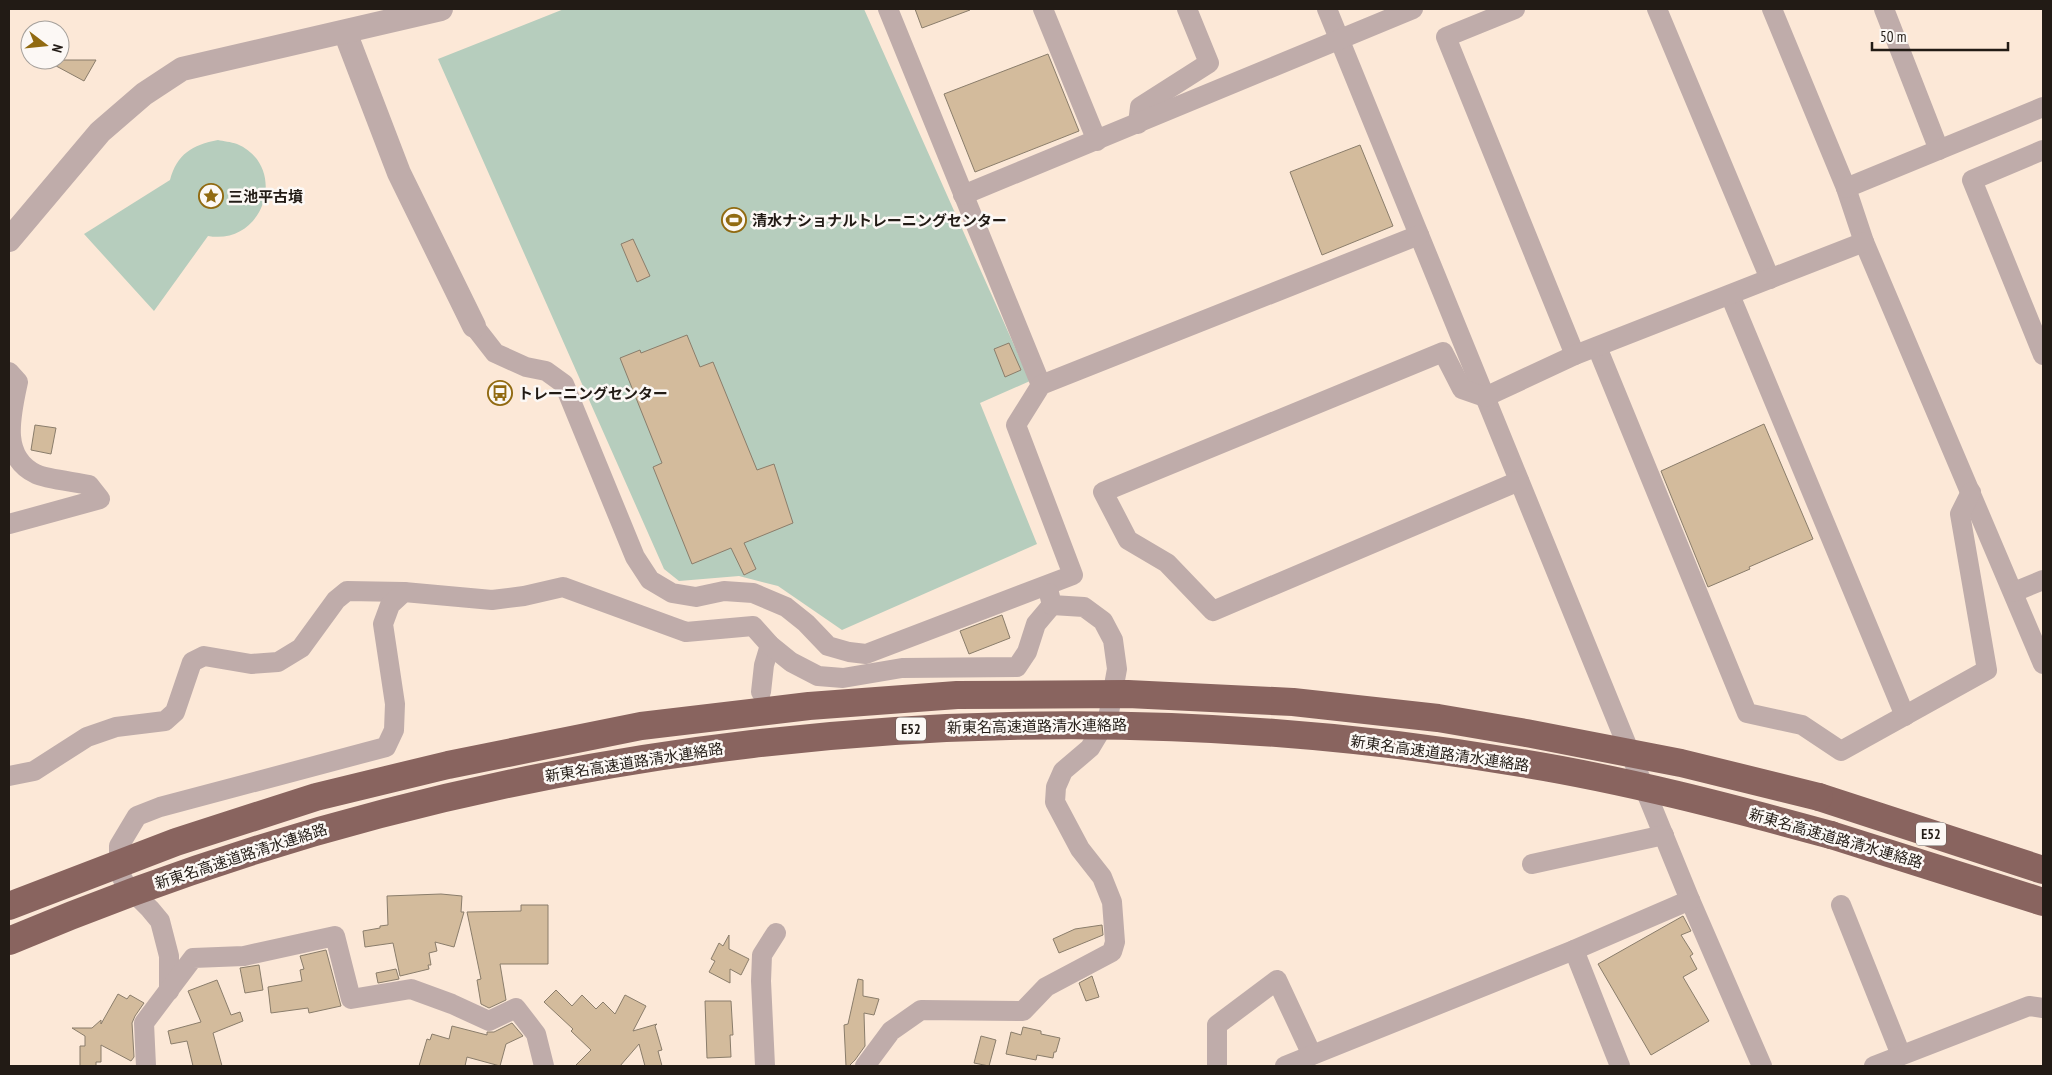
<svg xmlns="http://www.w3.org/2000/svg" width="2052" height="1075" font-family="'PT Sans Narrow','Noto Sans JP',sans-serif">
  <rect width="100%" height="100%" fill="#fce8d7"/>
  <g fill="#b6cdbd">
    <path d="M 564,9 L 864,9 L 1030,381 L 980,403 L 1037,544 L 842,630 L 778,586 L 739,576 L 679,581 L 664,569 L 438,59 Z"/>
    <path d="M 218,140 C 223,141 231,142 237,144 C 289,166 265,246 208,236 L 154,311 L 84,234 L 170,180 C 177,154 192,145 218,140 Z"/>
  </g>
  <g fill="#d3bb9c" stroke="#8a7d6b">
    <path d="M 915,9 L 969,9 L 970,10 L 922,28 Z"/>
    <path d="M 1048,54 L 1079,131 L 975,172 L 944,94 Z"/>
    <path d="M 45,60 L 96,60 L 84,81 Z"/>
    <path d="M 1360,145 L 1393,226 L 1322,255 L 1290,172 Z"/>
    <path d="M 633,239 L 650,276 L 637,282 L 621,244 Z"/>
    <path d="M 687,335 L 700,367 L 713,362 L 757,470 L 774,464 L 793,523 L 744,543 L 756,569 L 744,575 L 731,548 L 692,564 L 653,467 L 662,463 L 620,358 L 640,350 L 641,353 Z"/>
    <path d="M 1009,343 L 1021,370 L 1005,377 L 994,349 Z"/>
    <path d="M 1764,424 L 1813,539 L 1749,567 L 1750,569 L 1708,587 L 1661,471 Z"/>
    <path d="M 35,425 L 56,428 L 51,454 L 31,450 Z"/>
    <path d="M 1002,615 L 1010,638 L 969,654 L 960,631 Z"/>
    <path d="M 441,894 L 462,896 L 461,912 L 464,912 L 454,947 L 435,942 L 437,951 L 429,953 L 431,965 L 428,965 L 429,969 L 400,976 L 393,943 L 365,947 L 363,931 L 380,928 L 380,926 L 388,925 L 387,896 Z"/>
    <path d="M 521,905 L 548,905 L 548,964 L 500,964 L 506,1000 L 489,1008 L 481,1004 L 477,980 L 481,979 L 467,912 L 521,911 Z"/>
    <path d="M 1683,916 L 1691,931 L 1681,935 L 1693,954 L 1690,956 L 1697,969 L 1683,977 L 1709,1021 L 1651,1055 L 1598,964 Z"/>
    <path d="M 1102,925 L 1103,935 L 1059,953 L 1053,939 L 1075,929 Z"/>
    <path d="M 729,935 L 729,949 L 749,959 L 741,975 L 730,969 L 730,983 L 709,972 L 715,961 L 711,959 L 719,943 L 723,946 Z"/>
    <path d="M 326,950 L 341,1006 L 309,1013 L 308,1008 L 271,1013 L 268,987 L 302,981 L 300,970 L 304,969 L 300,956 Z"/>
    <path d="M 259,965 L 263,990 L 245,993 L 240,968 Z"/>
    <path d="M 396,969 L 399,979 L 378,983 L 376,973 Z"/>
    <path d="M 1092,976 L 1099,997 L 1086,1001 L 1079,983 Z"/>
    <path d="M 858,979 L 863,980 L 863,996 L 879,999 L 874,1015 L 864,1013 L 865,1046 L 855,1060 L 849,1066 L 846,1066 L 844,1025 L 848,1024 Z"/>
    <path d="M 217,980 L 231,1015 L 240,1012 L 243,1021 L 213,1033 L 222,1066 L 193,1066 L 187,1041 L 171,1044 L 168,1031 L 201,1022 L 188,991 Z"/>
    <path d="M 556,990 L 572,1006 L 582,995 L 596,1009 L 603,1002 L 615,1014 L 625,995 L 646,1006 L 633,1031 L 657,1024 L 655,1026 L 662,1050 L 658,1051 L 662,1066 L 645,1066 L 639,1044 L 620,1066 L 575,1066 L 591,1050 L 571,1031 L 573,1029 L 544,1002 Z"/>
    <path d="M 118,994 L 127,999 L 130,995 L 144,1003 L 135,1016 L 132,1023 L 134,1057 L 131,1061 L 101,1045 L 101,1062 L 96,1062 L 96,1066 L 80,1066 L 80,1046 L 85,1046 L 85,1036 L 72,1028 L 92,1028 L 101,1020 L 101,1024 Z"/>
    <path d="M 705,1001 L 731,1001 L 733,1035 L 730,1035 L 731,1057 L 707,1058 Z"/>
    <path d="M 512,1023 L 523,1036 L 506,1044 L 500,1066 L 467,1057 L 465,1066 L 419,1066 L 427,1039 L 430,1040 L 432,1034 L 449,1039 L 452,1026 L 487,1035 L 487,1032 L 494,1032 Z"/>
    <path d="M 1023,1027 L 1041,1031 L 1041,1034 L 1060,1038 L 1056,1052 L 1054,1052 L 1053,1058 L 1037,1055 L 1036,1060 L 1006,1054 L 1011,1032 L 1021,1035 Z"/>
    <path d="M 981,1036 L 996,1040 L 989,1066 L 974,1063 Z"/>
  </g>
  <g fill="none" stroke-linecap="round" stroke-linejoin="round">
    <g stroke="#bfacaa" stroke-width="20">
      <path d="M 888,9 L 1041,385"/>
      <path d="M 1043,9 L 1097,141"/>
      <path d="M 1327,9 L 1690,900 L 1762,1066"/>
      <path d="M 1515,9 L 1446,37 L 1575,355"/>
      <path d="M 1657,9 L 1770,279"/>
      <path d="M 1772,9 L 1846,188 L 1864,242 L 2043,664"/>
      <path d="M 1884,9 L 1939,150"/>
      <path d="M 1138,124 L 1140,107 L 1209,63 L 1187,9"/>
      <path d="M 2043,150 L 1972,180 L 2043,355"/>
      <path d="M 1846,188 L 2043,107"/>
      <path d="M 963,195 L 1413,9"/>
      <path d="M 1730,295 L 1905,716"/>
      <path d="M 474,326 L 495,353 L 526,367 L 546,371 L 564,384 L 635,557 L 650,580 L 672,593 L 696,597 L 724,591 L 753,593 L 786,607 L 806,623 L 828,646 L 849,652 L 866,654 L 1073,575 L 1016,425 L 1041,385 L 1419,235"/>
      <path d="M 1597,347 L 1747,713 L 1802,725 L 1841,751 L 1987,670 L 1960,514 L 1971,492"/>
      <path d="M 9,372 L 18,382 C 11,415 0,457 36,474 C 46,479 76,482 89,485 L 100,499 L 9,524"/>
      <path d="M 1519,481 L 1213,611 L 1167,563 L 1128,540 L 1103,492 L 1443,352 L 1462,389 L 1485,397 L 1575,355 L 1864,242"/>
      <path d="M 2014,592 L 2043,580"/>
      <path d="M 761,692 L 764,665 L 770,645"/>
      <path d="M 9,776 L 34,771 L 87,737 L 116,727 L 165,721 L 175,712 L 192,662 L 204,656 L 251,664 L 278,662 L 301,648 L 336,600 L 347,591 L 404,592"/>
      <path d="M 1532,864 L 1664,835"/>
      <path d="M 1841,905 L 1901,1055"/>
      <path d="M 169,991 L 169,956 L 160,921 L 150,909 L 126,885 L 119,872 L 119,846 L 137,816 L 160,807 L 386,747 L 394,730 L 395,704 L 383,624 L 390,605 L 404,592 L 492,600 L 524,596 L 563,587 L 686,632 L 753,626 L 770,645 L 791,662 L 818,676 L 843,678 L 902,668 L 1017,667 L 1027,652 L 1036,624 L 1052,605"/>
      <path d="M 146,1066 L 144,1023 L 193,958 L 244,956 L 335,936 L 351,999 L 411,989 L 452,1004 L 489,1021 L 516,1008 L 536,1034 L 544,1066"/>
      <path d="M 765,1066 L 761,981 L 762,955 L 776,933"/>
      <path d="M 865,1066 L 891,1031 L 921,1010 L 1023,1011 L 1046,987 L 1112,952 L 1115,942 L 1112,902 L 1102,877 L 1080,849 L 1055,802 L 1056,787 L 1063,771 L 1090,748 L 1108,718 L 1117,669 L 1113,640 L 1103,621 L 1084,607 L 1052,605 L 1049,593"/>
      <path d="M 1217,1066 L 1217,1025 L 1277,980 L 1312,1055"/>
      <path d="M 1285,1066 L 1574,950"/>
      <path d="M 1620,1066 L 1574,950 L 1690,900"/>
      <path d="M 1874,1066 L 2029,1006 L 2043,1008"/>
    </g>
    <g stroke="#bfacaa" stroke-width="24">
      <path d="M 345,32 L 399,173 L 474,326"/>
      <path d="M 9,240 L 100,132 L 144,94 L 182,69 L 441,9"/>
    </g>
    <g stroke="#89645f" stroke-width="28">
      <path d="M 1819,797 L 2043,870"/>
      <path d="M 1831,835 L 2043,902"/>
    </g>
    <g stroke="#89645f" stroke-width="28">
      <path d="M 9,906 L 176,842 L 316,797 L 448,765 L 641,726 L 809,706 L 957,695 L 1128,694 L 1293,702 L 1438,718 L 1526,733 L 1681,763 L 1819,797"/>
      <path d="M 9,941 C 485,739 1011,677 1521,763 C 1626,780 1729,807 1831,835"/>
    </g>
  </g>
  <defs>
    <symbol id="sight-ring" viewBox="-11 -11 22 22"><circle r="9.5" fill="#fcf8f5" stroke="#916a11" stroke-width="1.5"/><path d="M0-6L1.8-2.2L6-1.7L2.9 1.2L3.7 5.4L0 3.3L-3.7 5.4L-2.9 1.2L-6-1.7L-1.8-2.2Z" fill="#916a11"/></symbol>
    <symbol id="stadium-ring" viewBox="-11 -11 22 22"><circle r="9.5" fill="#fcf8f5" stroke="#916a11" stroke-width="1.5"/><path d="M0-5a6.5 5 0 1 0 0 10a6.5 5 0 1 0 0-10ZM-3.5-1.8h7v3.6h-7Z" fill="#916a11"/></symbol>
    <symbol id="bus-ring" viewBox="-11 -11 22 22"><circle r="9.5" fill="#fcf8f5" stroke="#916a11" stroke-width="1.5"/><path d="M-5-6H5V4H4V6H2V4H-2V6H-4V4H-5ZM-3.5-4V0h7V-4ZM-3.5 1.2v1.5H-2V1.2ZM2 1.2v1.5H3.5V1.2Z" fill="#916a11"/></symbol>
  </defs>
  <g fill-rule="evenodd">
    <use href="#sight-ring" x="197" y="182" width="28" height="28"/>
    <use href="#stadium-ring" x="720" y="206" width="28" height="28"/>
    <use href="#bus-ring" x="486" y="379" width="28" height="28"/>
  </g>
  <g text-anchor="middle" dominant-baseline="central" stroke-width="5" stroke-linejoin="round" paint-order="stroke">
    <g fill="#fcf8f5" stroke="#635d58" stroke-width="1">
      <rect x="896" y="717.5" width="30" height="23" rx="4"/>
      <rect x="1916" y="822.5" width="30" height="23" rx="4"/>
    </g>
    <g font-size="14" font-weight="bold" fill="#221b15">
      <text x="911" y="729">E52</text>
      <text x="1931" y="834">E52</text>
    </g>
    <g font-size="15" font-weight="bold" fill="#221b15" stroke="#fcf8f5" text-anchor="start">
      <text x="228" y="196">三池平古墳</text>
      <text x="752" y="220">清水ナショナルトレーニングセンター</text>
      <text x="518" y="393">トレーニングセンター</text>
    </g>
    <g font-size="15" fill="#221b15" stroke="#fcf8f5">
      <text transform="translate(1037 726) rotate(-1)">新東名高速道路清水連絡路</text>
      <text transform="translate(1440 753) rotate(8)">新東名高速道路清水連絡路</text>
      <text transform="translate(634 762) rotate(-9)">新東名高速道路清水連絡路</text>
      <text transform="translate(1836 838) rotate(16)">新東名高速道路清水連絡路</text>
      <text transform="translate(241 856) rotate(-18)">新東名高速道路清水連絡路</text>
    </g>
  </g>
  <rect width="2052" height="1075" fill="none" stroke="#221b15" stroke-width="20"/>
  <g transform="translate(45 45) rotate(106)"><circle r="24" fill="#fcf8f5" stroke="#a5a09b"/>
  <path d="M0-4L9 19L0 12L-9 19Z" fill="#916a11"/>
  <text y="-8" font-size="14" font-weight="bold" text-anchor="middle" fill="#221b15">N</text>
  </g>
  <path d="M1872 42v8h136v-8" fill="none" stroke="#221b15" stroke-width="2.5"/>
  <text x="1880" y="42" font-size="15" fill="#221b15" stroke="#fcf8f5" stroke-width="4" paint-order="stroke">50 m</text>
</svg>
